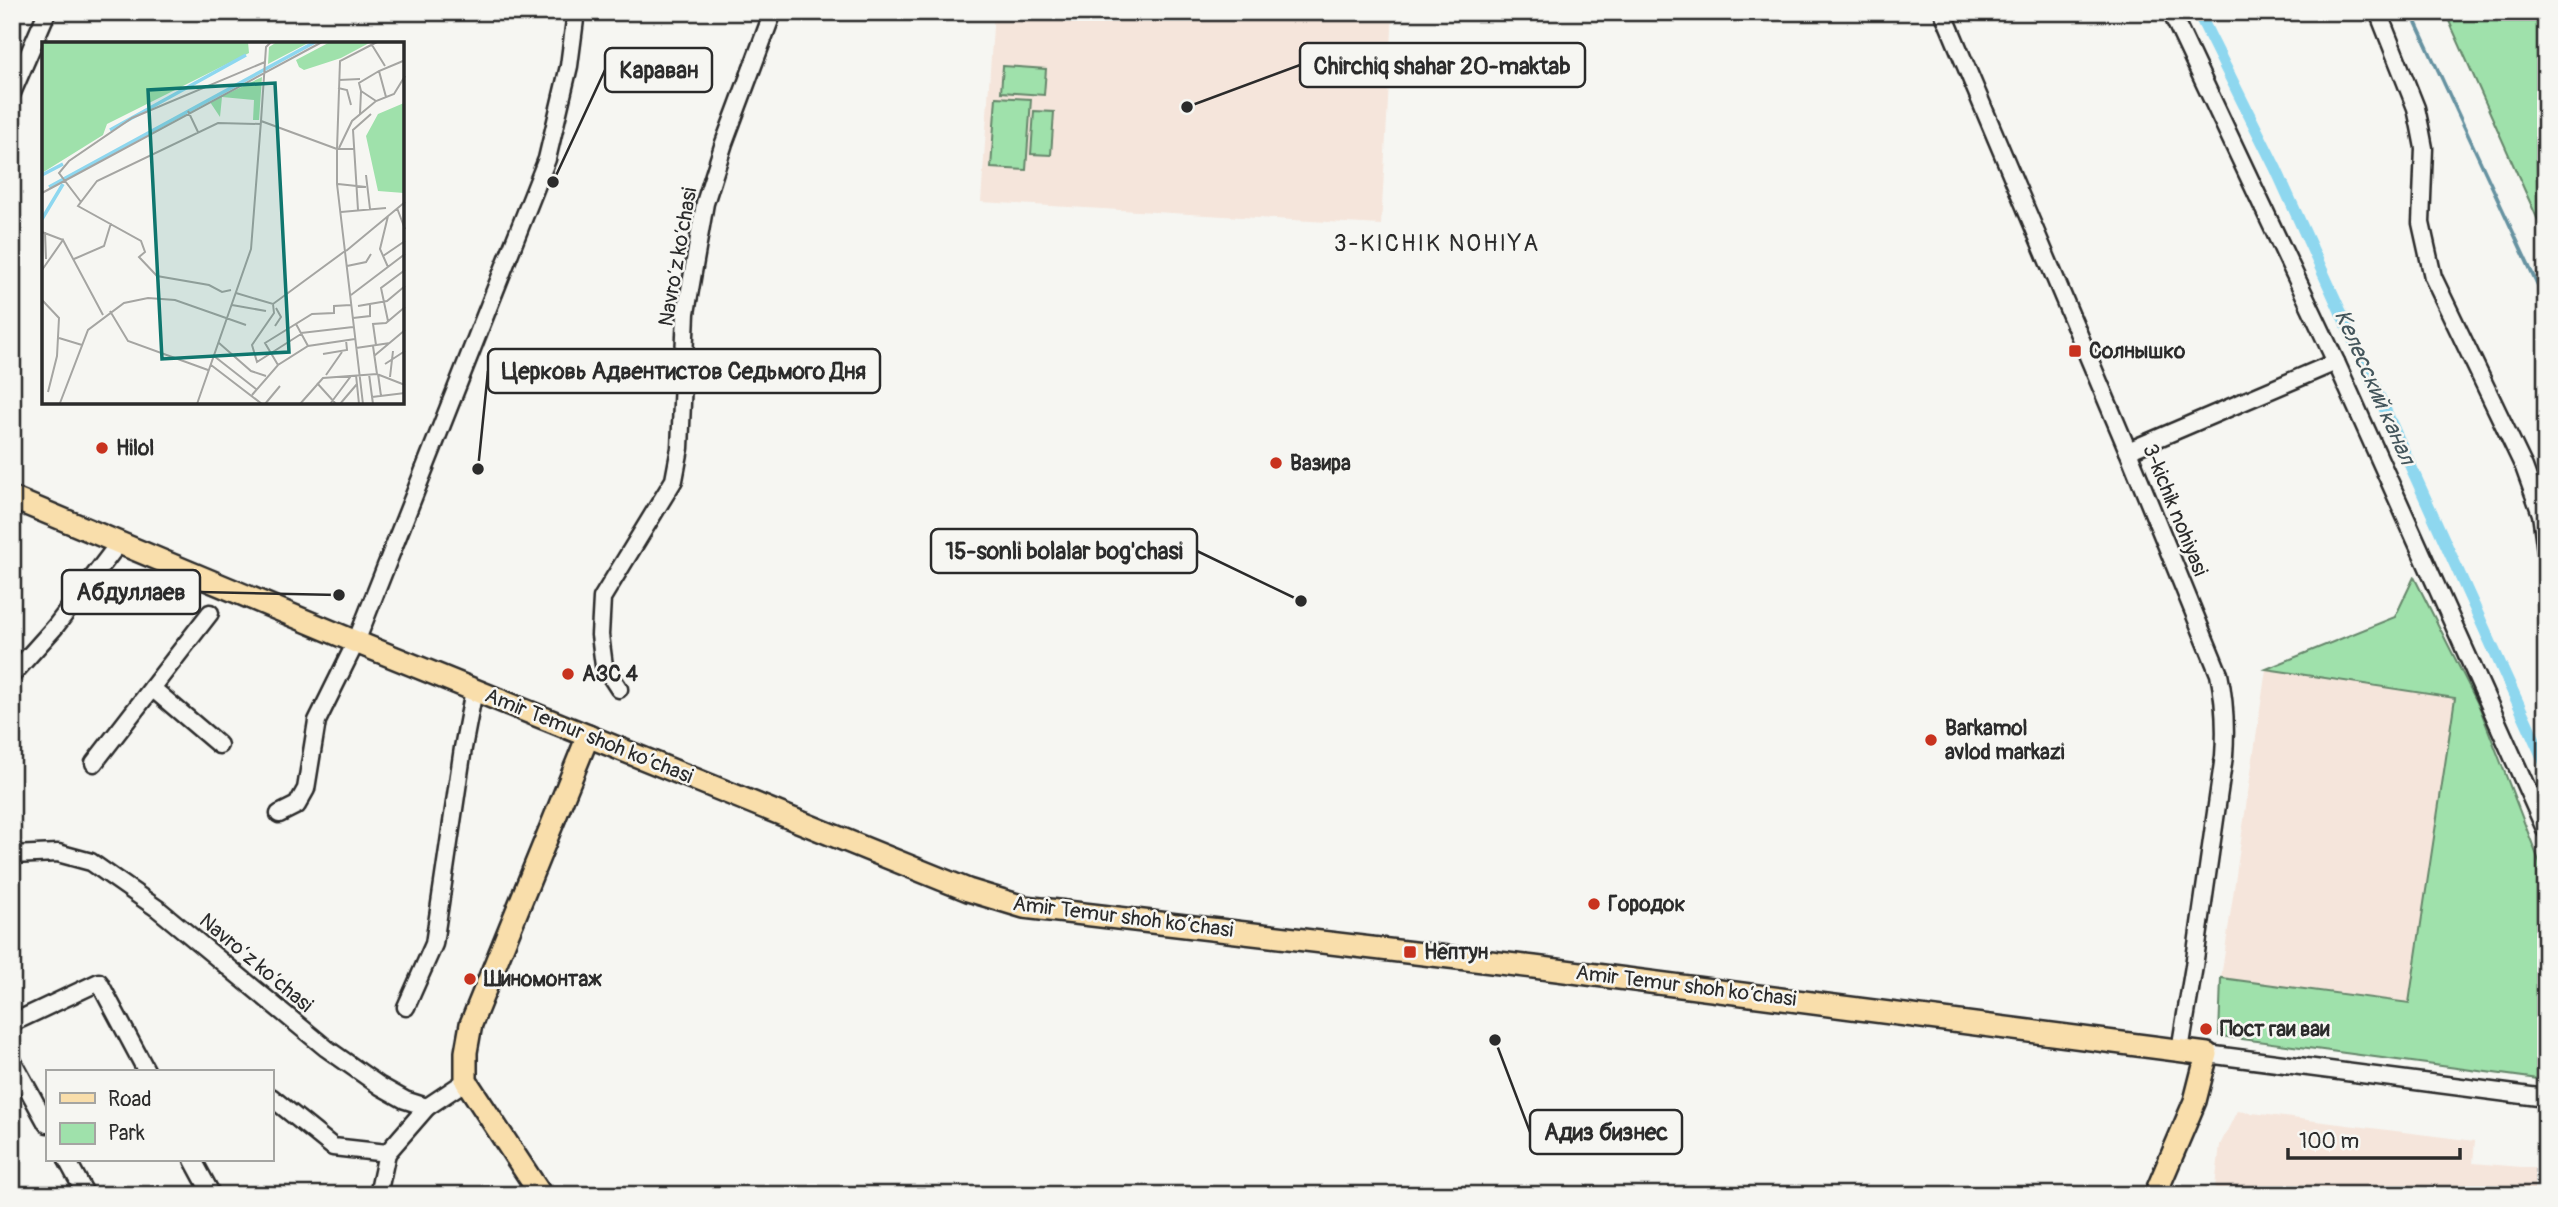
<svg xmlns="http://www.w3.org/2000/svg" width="2558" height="1207" font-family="Pangolin,sans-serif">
  <rect width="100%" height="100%" fill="#f6f6f2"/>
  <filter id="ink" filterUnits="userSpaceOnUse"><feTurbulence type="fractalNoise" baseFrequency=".0143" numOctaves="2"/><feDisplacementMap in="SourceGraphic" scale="14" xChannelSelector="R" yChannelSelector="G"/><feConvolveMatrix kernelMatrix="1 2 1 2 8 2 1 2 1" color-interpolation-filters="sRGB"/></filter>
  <g filter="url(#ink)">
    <g fill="#f5e5db">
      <path d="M 994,12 L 1393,12 L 1381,225 L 981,202 Z"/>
      <path d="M 2266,669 L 2455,698 L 2409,1004 L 2221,978 Z"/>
      <path d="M 2237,1111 L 2475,1141 L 2473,1163 L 2546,1169 L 2546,1195 L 2214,1195 L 2220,1145 Z"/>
    </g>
    <g fill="#9fe1ab" stroke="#65866b" stroke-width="2">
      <path d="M 2445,12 L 2546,12 L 2546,238 Z"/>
      <path d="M 1003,66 L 1046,69 L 1044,95 L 1001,92 Z"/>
      <path d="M 996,97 L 1031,99 L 1026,170 L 991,168 Z"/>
      <path d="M 1034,111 L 1054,112 L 1051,155 L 1031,154 Z"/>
      <path d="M 2414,577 L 2479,706 L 2546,879 L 2546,1080 L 2219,1036 L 2221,978 L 2409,1003 L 2455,698 L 2266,669 L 2395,617 Z"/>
    </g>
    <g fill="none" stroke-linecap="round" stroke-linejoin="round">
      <path stroke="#6692a1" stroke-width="3.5" d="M 2411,12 L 2546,303"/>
      <path stroke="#8ed7ef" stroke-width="12" d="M 2198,12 L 2276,169 L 2546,765"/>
      <defs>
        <g id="minor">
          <path d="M 1943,12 L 2128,451 L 2219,674 C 2225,702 2226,728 2224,756 L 2194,966 L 2180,1050"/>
          <path d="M 2171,12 L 2336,362 L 2546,831"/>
          <path d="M 2378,12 L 2416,108 L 2420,127 L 2424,148 L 2421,223 L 2433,277 L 2524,467 L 2541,514 L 2546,551"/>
          <path d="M 12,93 L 47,12"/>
          <path d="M 2128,451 L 2336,362"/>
          <path d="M 12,675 L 55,627 L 119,543"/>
          <path d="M 152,688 L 219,745"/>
          <path d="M 619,689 L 604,666 L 600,635 L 602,598 L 674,480 L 680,448 L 686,313 L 705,203 L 724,143 L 773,12"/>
          <path d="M 94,763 L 210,613"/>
          <path d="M 279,814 L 297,805 L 306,789 L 317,721 L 356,642 L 547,159 L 569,66 L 576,12"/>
          <path d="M 12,855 L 58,853 L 91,862 L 158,909 L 326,1048 L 380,1086 L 405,1100 L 427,1107 L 466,1081"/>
          <path d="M 406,1007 L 434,944 L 463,748 L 474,690"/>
          <path d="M 12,1023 L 99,982 L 147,1072"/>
          <path d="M 2207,1054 L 2546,1098"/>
          <path d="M 12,1060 L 47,1124"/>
          <path d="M 271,1097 L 333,1147 L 387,1153 L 427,1107"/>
          <path d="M 67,1160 L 86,1195"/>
          <path d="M 193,1160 L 212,1195"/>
          <path d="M 378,1195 L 387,1153"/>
        </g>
        <g id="major">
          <path d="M 12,498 L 356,642 L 968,890 L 1024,907 L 1534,967 L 2207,1054 L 2195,1101 L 2155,1195"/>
          <path d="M 541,1195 L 466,1081 L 466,1052 L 471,1024 L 588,736"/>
        </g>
      </defs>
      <use href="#minor" stroke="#2b2b2b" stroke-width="21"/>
      <use href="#major" stroke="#2b2b2b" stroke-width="26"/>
      <use href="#minor" stroke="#f6f6f2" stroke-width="16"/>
      <use href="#major" stroke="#f9deab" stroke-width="21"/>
    </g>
  </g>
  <g fill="#c8321e" stroke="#f6f6f2" stroke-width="2.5">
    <rect x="2068" y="344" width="14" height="14" rx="3.5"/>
    <circle cx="102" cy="448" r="7"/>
    <circle cx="1276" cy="463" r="7"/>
    <circle cx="568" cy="674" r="7"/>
    <circle cx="1931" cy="740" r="7"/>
    <circle cx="1594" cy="904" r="7"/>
    <rect x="1403" y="945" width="14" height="14" rx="3.5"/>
    <circle cx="470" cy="979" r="7"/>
    <circle cx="2206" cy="1029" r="7"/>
  </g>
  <g text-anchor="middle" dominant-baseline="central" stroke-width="5" stroke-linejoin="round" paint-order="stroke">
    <g font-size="21" fill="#2b2b2b" stroke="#f6f6f2">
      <text transform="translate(678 257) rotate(-80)">Navro‘z ko‘chasi</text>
      <text transform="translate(2175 510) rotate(68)">3-kichik nohiyasi</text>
      <text transform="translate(589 736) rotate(22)">Amir Temur shoh ko‘chasi</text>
      <text transform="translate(1123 917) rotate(7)">Amir Temur shoh ko‘chasi</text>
      <text transform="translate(256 963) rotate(40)">Navro‘z ko‘chasi</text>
      <text transform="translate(1686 986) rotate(7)">Amir Temur shoh ko‘chasi</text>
    </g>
    <g font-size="21" font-weight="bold" fill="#2b2b2b" stroke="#f6f6f2" text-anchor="start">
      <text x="2089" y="351">Солнышко</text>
      <text x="116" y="448">Hilol</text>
      <text x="1290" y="463">Вазира</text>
      <text x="582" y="674">АЗС 4</text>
      <text x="1945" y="728">Barkamol<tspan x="1945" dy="24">avlod markazi</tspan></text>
      <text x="1608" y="904">Городок</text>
      <text x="1424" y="952">Нептун</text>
      <text x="484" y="979">Шиномонтаж</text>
      <text x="2220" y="1029">Пост гаи ваи</text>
    </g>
    <g font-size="23" letter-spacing="2" fill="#2b2b2b" stroke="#f6f6f2">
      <text x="1437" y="243">3-KICHIK NOHIYA</text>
    </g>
    <g font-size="23" font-style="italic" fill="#44565c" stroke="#f6f6f2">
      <text transform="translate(2375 387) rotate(66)">Келесский канал</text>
    </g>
  </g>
  <g transform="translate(42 42)">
    <rect width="362" height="362" fill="#f6f6f2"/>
    <path d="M 0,0 L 206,0 L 207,11 L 65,82 L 61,93 L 0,131 ZM 235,0 L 268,0 L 226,22 L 227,5 ZM 288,0 L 329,0 L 299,16 L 262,28 L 257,25 L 254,18 ZM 220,35 L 217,78 L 211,78 L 212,58 L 180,55 L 178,75 L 168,60 ZM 362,61 L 362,151 L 336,149 L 324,94 L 336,72 Z" fill="#9fe1ab"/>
    <path fill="none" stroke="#8ed7ef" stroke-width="3.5" d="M 68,88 L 204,13M 0,133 L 21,122M 7,145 L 273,0M 0,177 L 21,142"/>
    <path fill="none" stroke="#a5a5a2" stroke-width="2" d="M 330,3 L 343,24M 297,38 L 318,37M 296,46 L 305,48 L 309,63M 344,55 L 337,29 L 361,19M 334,59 L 319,49 L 317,41 L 337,29M 146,69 L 156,90M 318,72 L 319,49M 219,79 L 224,5 L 229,0M 297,106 L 310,79 L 334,59 L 352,52 L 363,34M 312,107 L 295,107 L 298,19 L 335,0M 324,133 L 328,167M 296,142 L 324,145M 0,151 L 280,0M 39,160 L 17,131 L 27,119 L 90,76 L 223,20M 355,166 L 363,187M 316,168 L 311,88 L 329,72M 299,170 L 344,166M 0,190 L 21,198M 3,190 L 4,217M 304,209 L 363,160M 341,214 L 363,199M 32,217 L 62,204 L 69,181M 305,224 L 324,220 L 329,212M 346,225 L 338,207 L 346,174M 0,228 L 21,198 L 61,273M 189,248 L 180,250 L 167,243 L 115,234 L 97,215 L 103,210 L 99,199 L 36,164 L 55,139 L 176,81 L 219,82M 194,251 L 231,262 L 303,209M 309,253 L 363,212M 0,258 L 17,276 L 15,314 L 6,350M 231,262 L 232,271 L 210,303 L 215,320 L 259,292M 190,263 L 224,269M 316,264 L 345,259 L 363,244M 68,269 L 86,299 L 166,328M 311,276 L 328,274 L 328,263M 346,279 L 339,246 L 363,228M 254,282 L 266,304M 233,284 L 239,275 L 234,266M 259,291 L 311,285M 17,296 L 40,303M 177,301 L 209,329 L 224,334M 334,303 L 331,282 L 344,281 L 363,265M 331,304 L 335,332M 314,306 L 348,301M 281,312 L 305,308 L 304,298M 172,314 L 214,347M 332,314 L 363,288M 343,322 L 363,309M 169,323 L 220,362M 236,323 L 223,301 L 270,272 L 292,271 L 292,264 L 309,263M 327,332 L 331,362M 336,332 L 339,354M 284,333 L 300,310M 314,333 L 317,362M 348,335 L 351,309M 275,341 L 294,362M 210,353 L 236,323 L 266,304 L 313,297M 330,355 L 363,351M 18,361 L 46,288 L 82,261 L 106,256 L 133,258 L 204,283M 155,362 L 209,207 L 219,79 L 295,107 L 295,142 L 321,362M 223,362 L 238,344M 258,362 L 281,336 L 335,332 L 363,343M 288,362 L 309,334M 298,362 L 315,342"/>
    <path fill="#0f766e" fill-opacity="0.15" stroke="#0f766e" stroke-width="3.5" d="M 233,41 L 247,310 L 120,317 L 106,48 Z"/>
    <rect width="362" height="362" fill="none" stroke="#2b2b2b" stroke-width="3.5"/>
  </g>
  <path fill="none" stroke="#2b2b2b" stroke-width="2.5" d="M1187 107L1300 65M553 182L605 70M478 469L488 371M1301 601L1197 551M339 595L200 592M1495 1040L1530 1132"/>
  <g fill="#2b2b2b" stroke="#f6f6f2" stroke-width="2.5">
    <circle cx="1187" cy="107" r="7"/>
    <circle cx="553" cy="182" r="7"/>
    <circle cx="478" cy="469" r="7"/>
    <circle cx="1301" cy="601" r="7"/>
    <circle cx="339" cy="595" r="7"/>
    <circle cx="1495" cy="1040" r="7"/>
  </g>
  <g fill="#f6f6f2" stroke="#2b2b2b" stroke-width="2.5">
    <rect x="1300" y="43" width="285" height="44" rx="7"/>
    <rect x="605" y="48" width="107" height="44" rx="7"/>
    <rect x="488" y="349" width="392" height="44" rx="7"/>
    <rect x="931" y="529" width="266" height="44" rx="7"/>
    <rect x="62" y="570" width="138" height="44" rx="7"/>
    <rect x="1530" y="1110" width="152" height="44" rx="7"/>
  </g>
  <g font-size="23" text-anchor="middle" font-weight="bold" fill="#2b2b2b">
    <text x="1442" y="74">Chirchiq shahar 20-maktab</text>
    <text x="659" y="78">Караван</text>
    <text x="684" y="379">Церковь Адвентистов Седьмого Дня</text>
    <text x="1064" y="559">15-sonli bolalar bog'chasi</text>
    <text x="131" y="600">Абдуллаев</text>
    <text x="1606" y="1140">Адиз бизнес</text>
  </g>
  <rect width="2558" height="1207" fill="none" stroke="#f6f6f2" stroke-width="42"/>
  <rect x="21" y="21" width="2516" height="1165" fill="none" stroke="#2b2b2b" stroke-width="2.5" filter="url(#ink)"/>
  <rect x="46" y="1070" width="228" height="91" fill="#f6f6f2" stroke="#a5a5a2" stroke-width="2"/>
  <rect x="60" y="1093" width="35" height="10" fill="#f9deab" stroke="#a5a5a2" stroke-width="2"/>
  <text x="108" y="1106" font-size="21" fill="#2b2b2b">Road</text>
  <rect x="60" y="1123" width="35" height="21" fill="#9fe1ab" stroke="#a5a5a2" stroke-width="2"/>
  <text x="108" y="1140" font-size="21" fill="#2b2b2b">Park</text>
  <path d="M2288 1148v10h172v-10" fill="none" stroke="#2b2b2b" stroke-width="3.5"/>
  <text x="2299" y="1148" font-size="21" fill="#2b2b2b" stroke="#f6f6f2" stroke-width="5" paint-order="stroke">100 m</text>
</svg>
